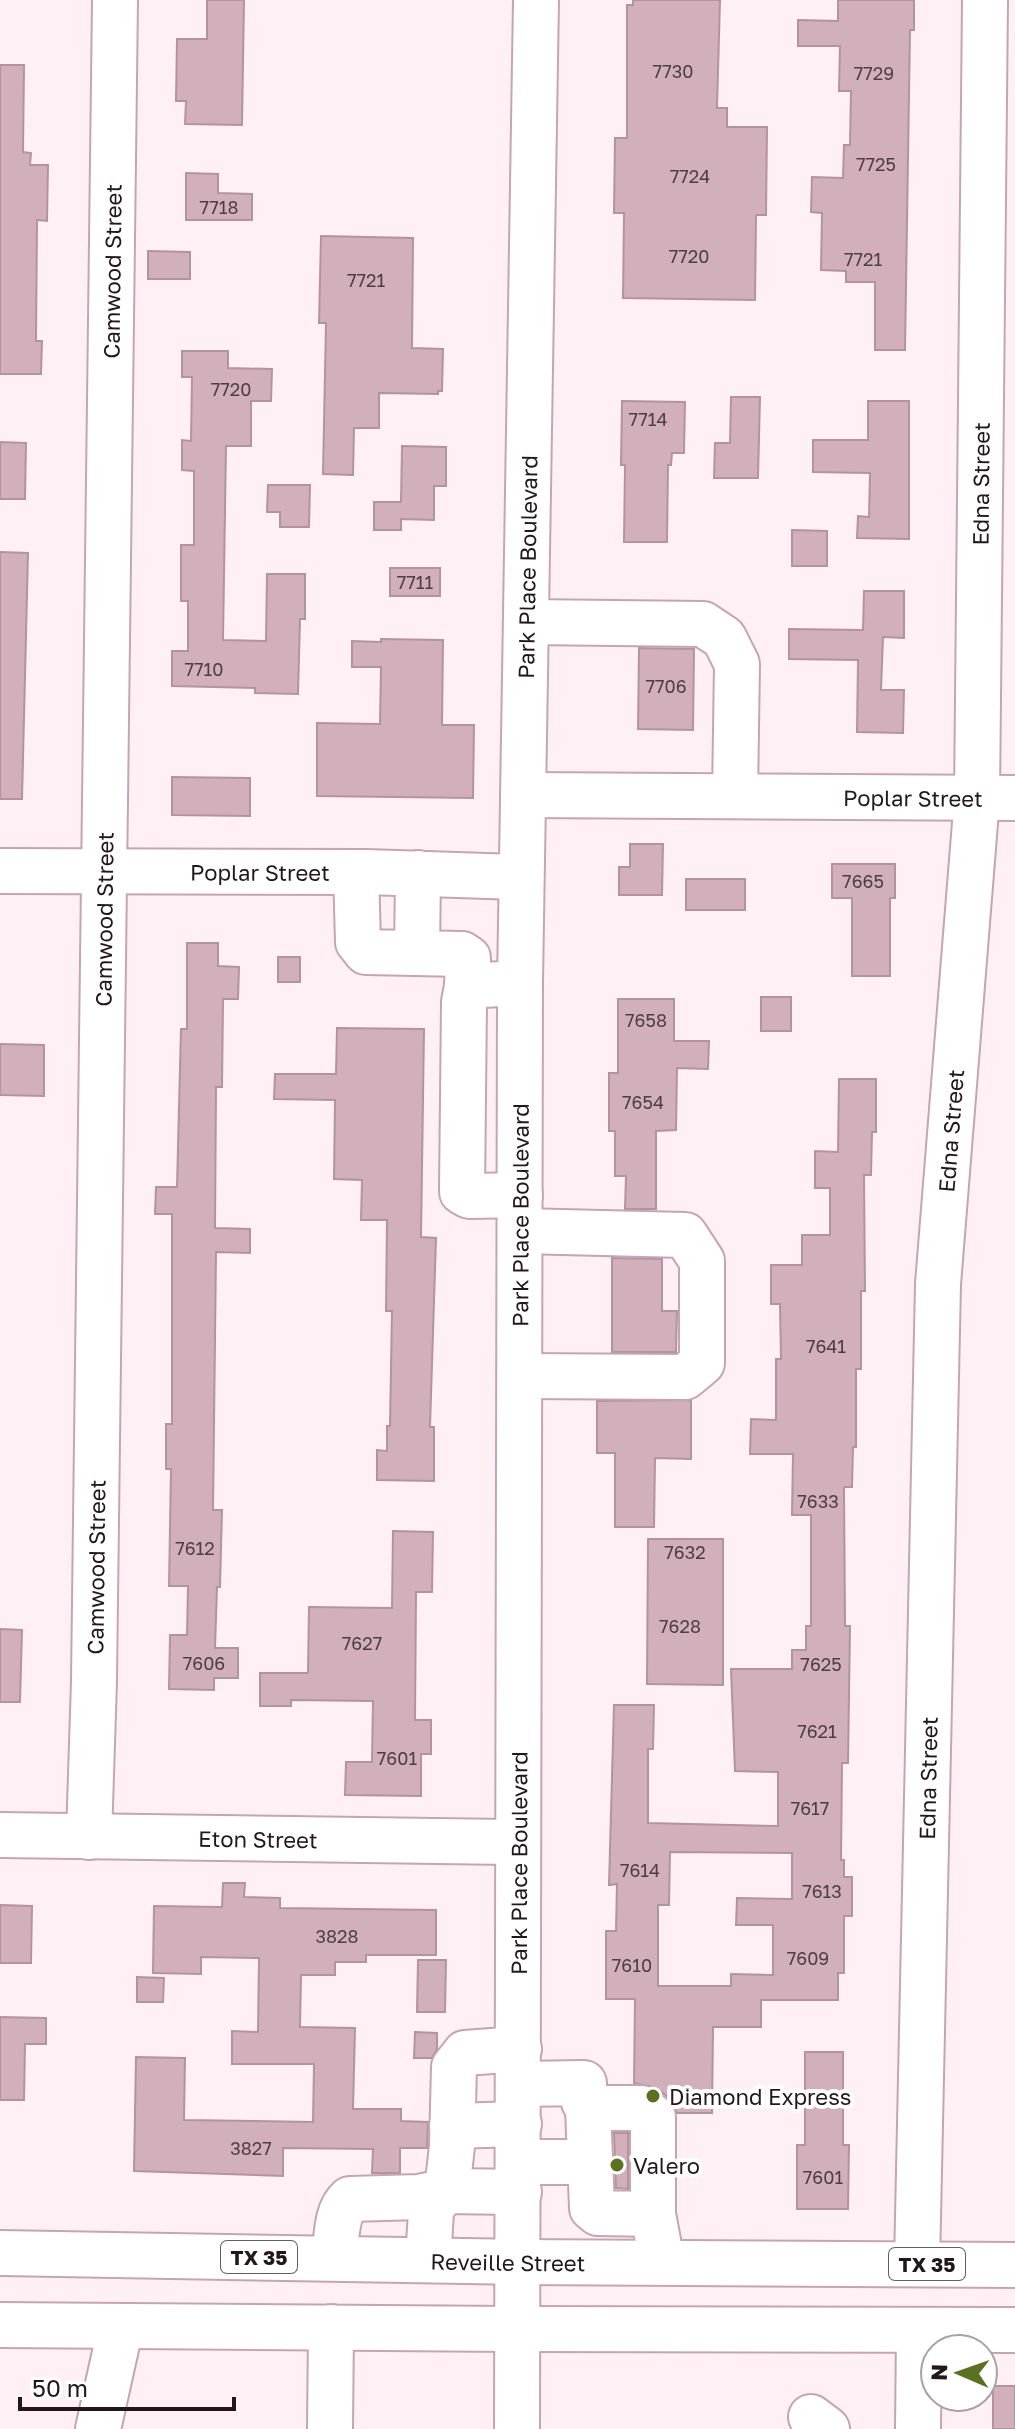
<svg xmlns="http://www.w3.org/2000/svg" width="1015" height="2429" font-family="'Golos Text',sans-serif">
  <rect width="100%" height="100%" fill="#fff0f6"/>
  <g fill="#d1b0bc" stroke="#b393a0" stroke-width="2" fill-rule="evenodd">
    <path d="M 207,0 L 244,0 L 242,125 L 185,124 L 186,101 L 176,101 L 177,39 L 207,39 Z"/>
    <path d="M 633,0 L 720,0 L 717,108 L 727,108 L 727,127 L 767,127 L 766,215 L 756,215 L 755,300 L 623,298 L 624,213 L 614,213 L 615,138 L 627,138 L 627,5 L 633,5 Z"/>
    <path d="M 838,0 L 914,0 L 914,30 L 910,30 L 905,350 L 875,350 L 875,282 L 846,282 L 846,271 L 821,270 L 822,213 L 811,212 L 812,177 L 843,178 L 844,145 L 850,145 L 851,91 L 839,91 L 840,46 L 798,46 L 798,20 L 838,21 Z"/>
    <path d="M 0,65 L 24,65 L 23,152 L 31,153 L 30,165 L 48,165 L 47,221 L 37,220 L 36,341 L 42,341 L 41,374 L 0,374 Z"/>
    <path d="M 186,173 L 218,174 L 218,193 L 252,194 L 252,220 L 186,220 Z"/>
    <path d="M 321,236 L 413,238 L 412,348 L 443,349 L 442,391 L 438,391 L 438,394 L 379,393 L 379,428 L 354,428 L 353,475 L 323,474 L 326,323 L 319,323 Z"/>
    <path d="M 148,251 L 190,252 L 190,279 L 148,279 Z"/>
    <path d="M 182,351 L 228,351 L 228,368 L 272,369 L 271,401 L 251,401 L 251,446 L 226,446 L 223,640 L 266,641 L 267,574 L 305,574 L 305,619 L 300,619 L 298,694 L 255,693 L 255,688 L 172,686 L 172,651 L 188,651 L 188,601 L 181,601 L 181,545 L 194,545 L 194,471 L 182,470 L 182,440 L 191,441 L 192,377 L 182,377 Z"/>
    <path d="M 731,397 L 760,397 L 758,478 L 714,478 L 715,443 L 730,443 Z"/>
    <path d="M 622,401 L 685,402 L 684,453 L 672,453 L 671,465 L 668,465 L 667,542 L 624,542 L 625,465 L 621,465 Z"/>
    <path d="M 868,401 L 909,401 L 909,539 L 857,538 L 858,516 L 869,517 L 870,473 L 813,472 L 813,440 L 868,440 Z"/>
    <path d="M 0,442 L 26,443 L 25,499 L 0,499 Z"/>
    <path d="M 402,446 L 446,447 L 446,486 L 434,486 L 434,520 L 401,519 L 401,530 L 374,530 L 374,502 L 401,502 Z"/>
    <path d="M 268,485 L 310,485 L 309,527 L 280,527 L 280,512 L 267,512 Z"/>
    <path d="M 792,530 L 827,531 L 827,566 L 792,566 Z"/>
    <path d="M 0,552 L 28,553 L 22,799 L 0,799 Z"/>
    <rect x="390" y="568" width="50" height="28"/>
    <path d="M 864,591 L 904,591 L 904,638 L 883,637 L 881,690 L 904,690 L 903,733 L 857,732 L 858,660 L 789,659 L 789,629 L 863,630 Z"/>
    <path d="M 381,639 L 443,640 L 442,725 L 474,725 L 473,798 L 317,796 L 317,723 L 380,724 L 381,667 L 352,667 L 352,641 L 381,642 Z"/>
    <path d="M 639,648 L 694,649 L 693,730 L 638,729 Z"/>
    <path d="M 172,777 L 250,778 L 250,816 L 172,815 Z"/>
    <path d="M 630,844 L 663,844 L 662,895 L 619,895 L 619,867 L 630,867 Z"/>
    <path d="M 832,864 L 895,864 L 895,898 L 890,898 L 890,976 L 852,976 L 852,898 L 832,898 Z"/>
    <rect x="686" y="879" width="59" height="31"/>
    <path d="M 187,943 L 218,943 L 218,966 L 239,967 L 238,999 L 223,999 L 222,1087 L 216,1087 L 215,1228 L 250,1229 L 250,1253 L 216,1252 L 213,1510 L 222,1510 L 220,1587 L 217,1587 L 215,1648 L 238,1648 L 238,1678 L 214,1678 L 214,1690 L 169,1689 L 170,1635 L 187,1635 L 188,1586 L 169,1586 L 171,1469 L 166,1469 L 166,1424 L 172,1424 L 172,1214 L 155,1214 L 156,1187 L 177,1187 L 181,1029 L 187,1029 Z"/>
    <rect x="278" y="957" width="22" height="25"/>
    <rect x="761" y="997" width="30" height="34"/>
    <path d="M 618,999 L 674,999 L 674,1041 L 709,1041 L 708,1069 L 677,1068 L 676,1130 L 656,1131 L 656,1209 L 625,1209 L 626,1176 L 615,1176 L 615,1131 L 609,1131 L 609,1073 L 618,1073 Z"/>
    <path d="M 337,1028 L 424,1029 L 421,1237 L 436,1238 L 430,1427 L 434,1427 L 434,1481 L 377,1480 L 377,1450 L 387,1451 L 387,1426 L 390,1426 L 392,1311 L 386,1311 L 387,1220 L 361,1220 L 362,1180 L 334,1179 L 335,1100 L 274,1099 L 275,1074 L 336,1074 Z"/>
    <path d="M 0,1044 L 44,1045 L 44,1096 L 0,1095 Z"/>
    <path d="M 839,1079 L 876,1079 L 876,1132 L 872,1132 L 871,1175 L 864,1175 L 865,1291 L 861,1291 L 861,1369 L 856,1369 L 856,1447 L 853,1447 L 852,1487 L 844,1487 L 845,1626 L 850,1626 L 848,1763 L 842,1763 L 841,1860 L 844,1860 L 844,1877 L 852,1877 L 852,1916 L 844,1916 L 844,1973 L 838,1973 L 838,2000 L 761,2000 L 761,2027 L 713,2027 L 712,2113 L 677,2113 L 668,2097 L 656,2088 L 634,2083 L 635,1999 L 606,1999 L 606,1931 L 616,1931 L 617,1884 L 609,1885 L 614,1705 L 654,1705 L 653,1749 L 648,1749 L 648,1823 L 778,1826 L 778,1772 L 735,1771 L 731,1669 L 792,1669 L 792,1650 L 806,1650 L 806,1626 L 811,1626 L 811,1515 L 792,1515 L 793,1454 L 750,1454 L 751,1419 L 776,1420 L 776,1359 L 781,1359 L 780,1304 L 771,1304 L 771,1265 L 802,1265 L 802,1235 L 830,1235 L 830,1188 L 815,1188 L 815,1151 L 838,1152 ZM 670,1852 L 792,1853 L 792,1899 L 737,1898 L 736,1925 L 773,1925 L 773,1975 L 731,1974 L 731,1986 L 658,1986 L 658,1905 L 669,1905 Z"/>
    <path d="M 612,1258 L 662,1259 L 662,1311 L 677,1311 L 676,1352 L 612,1352 Z"/>
    <path d="M 691,1400 L 691,1459 L 655,1458 L 654,1527 L 615,1527 L 615,1453 L 597,1453 L 597,1401 Z"/>
    <path d="M 393,1531 L 433,1532 L 432,1592 L 416,1592 L 415,1720 L 431,1720 L 431,1754 L 421,1754 L 421,1796 L 345,1795 L 346,1762 L 372,1762 L 373,1701 L 291,1700 L 291,1706 L 260,1706 L 260,1673 L 308,1673 L 309,1607 L 392,1608 Z"/>
    <path d="M 648,1539 L 723,1539 L 723,1685 L 647,1684 Z"/>
    <path d="M 0,1629 L 22,1630 L 20,1702 L 0,1702 Z"/>
    <path d="M 223,1883 L 245,1883 L 244,1897 L 280,1898 L 280,1908 L 436,1910 L 436,1955 L 366,1955 L 366,1962 L 335,1962 L 335,1975 L 301,1975 L 300,2027 L 355,2028 L 353,2109 L 401,2109 L 401,2121 L 428,2122 L 427,2148 L 400,2148 L 400,2173 L 372,2173 L 373,2149 L 283,2148 L 283,2176 L 134,2171 L 136,2057 L 185,2058 L 184,2120 L 313,2122 L 314,2064 L 232,2064 L 232,2031 L 258,2032 L 259,1958 L 201,1957 L 201,1974 L 153,1973 L 154,1906 L 222,1907 Z"/>
    <path d="M 0,1905 L 32,1906 L 31,1963 L 0,1963 Z"/>
    <path d="M 418,1960 L 446,1960 L 445,2012 L 417,2012 Z"/>
    <path d="M 137,1977 L 164,1978 L 163,2002 L 137,2002 Z"/>
    <path d="M 0,2017 L 46,2018 L 46,2044 L 25,2044 L 24,2100 L 0,2100 Z"/>
    <path d="M 415,2032 L 437,2033 L 437,2049 L 432,2058 L 414,2058 Z"/>
    <path d="M 805,2052 L 843,2052 L 843,2145 L 849,2145 L 848,2209 L 797,2209 L 797,2145 L 805,2145 Z"/>
    <path d="M 614,2133 L 628,2133 L 628,2189 L 616,2188 Z"/>
    <rect x="993" y="2386" width="22" height="43"/>
  </g>
  <g fill="none" stroke-linecap="round" stroke-linejoin="round">
    <defs>
      <g id="minor">
        <path d="M 526,622 L 703,624 L 724,638 L 737,664 L 735,796"/>
        <path id="s1" d="M 523,795 L 1015,798"/>
        <path id="s2" d="M 0,871 L 366,872 L 521,877"/>
        <path d="M 356,872 L 358,942 L 366,952 L 462,954 L 468,958 L 467,986 L 520,983"/>
        <path d="M 417,953 L 418,873"/>
        <path d="M 467,986 L 464,1002 L 462,1192 L 469,1196 L 520,1195"/>
        <path d="M 520,1376 L 685,1377 L 702,1363 L 702,1261 L 685,1235 L 520,1231"/>
        <path id="s3" d="M 0,1835 L 517,1842"/>
        <path id="s4" d="M 89,1837 L 94,1681 L 115,0"/>
        <path d="M 519,2084 L 584,2083 L 584,2102 L 588,2108 L 641,2108 L 653,2117 L 653,2214 L 662,2262"/>
        <path d="M 588,2108 L 592,2208 L 598,2213 L 653,2214"/>
        <path d="M 452,2126 L 519,2124"/>
        <path d="M 519,2162 L 589,2162"/>
        <path d="M 334,2258 C 337,2240 335,2212 350,2199 L 419,2197 L 447,2191 L 519,2192"/>
        <path d="M 428,2260 L 431,2212 L 435,2202 L 447,2191 L 452,2146 L 454,2067 L 465,2053 L 519,2049"/>
        <path id="s5" d="M 917,2264 L 938,1284 L 977,798 L 985,0"/>
        <path d="M 811,2417 L 827,2429"/>
        <path d="M 98,2429 L 121,2326"/>
        <path d="M 330,2429 L 331,2327"/>
        <path d="M 918,2429 L 919,2330"/>
      </g>
      <g id="major">
        <path id="s6" d="M 0,2253 L 518,2262 L 1015,2265"/>
        <path d="M 0,2325 L 518,2329 L 1015,2330"/>
        <path id="s7" d="M 517,2429 L 520,983 L 536,0"/>
      </g>
    </defs>
    <use href="#minor" stroke="#c6a5b2" stroke-width="48"/>
    <use href="#major" stroke="#c6a5b2" stroke-width="48"/>
    <use href="#minor" stroke="#fff" stroke-width="44"/>
    <use href="#major" stroke="#fff" stroke-width="44"/>
  </g>
  <g fill="#5a7122" stroke="#fff" stroke-width="3">
    <circle cx="653" cy="2096" r="8"/>
    <circle cx="617" cy="2165" r="8"/>
  </g>
  <g text-anchor="middle" dominant-baseline="central" stroke-width="8" stroke-linejoin="round" paint-order="stroke">
    <g font-size="18" fill="#4e3d44">
      <text x="673" y="71">7730</text>
      <text x="874" y="73">7729</text>
      <text x="876" y="164">7725</text>
      <text x="690" y="176">7724</text>
      <text x="219" y="207">7718</text>
      <text x="689" y="256">7720</text>
      <text x="863" y="259">7721</text>
      <text x="366" y="280">7721</text>
      <text x="231" y="389">7720</text>
      <text x="648" y="419">7714</text>
      <text x="415" y="582">7711</text>
      <text x="204" y="669">7710</text>
      <text x="666" y="686">7706</text>
      <text x="863" y="881">7665</text>
      <text x="646" y="1020">7658</text>
      <text x="643" y="1102">7654</text>
      <text x="826" y="1346">7641</text>
      <text x="818" y="1501">7633</text>
      <text x="195" y="1548">7612</text>
      <text x="685" y="1552">7632</text>
      <text x="680" y="1626">7628</text>
      <text x="362" y="1643">7627</text>
      <text x="204" y="1663">7606</text>
      <text x="821" y="1664">7625</text>
      <text x="817" y="1731">7621</text>
      <text x="397" y="1758">7601</text>
      <text x="810" y="1808">7617</text>
      <text x="640" y="1870">7614</text>
      <text x="822" y="1891">7613</text>
      <text x="337" y="1936">3828</text>
      <text x="808" y="1958">7609</text>
      <text x="632" y="1965">7610</text>
      <text x="251" y="2148">3827</text>
      <text x="823" y="2177">7601</text>
    </g>
    <g fill="#fff" stroke="#655d60" stroke-width="2">
      <rect x="221" y="2241" width="76" height="32" rx="6"/>
      <rect x="889" y="2248" width="76" height="32" rx="6"/>
    </g>
    <g font-size="20" font-weight="bold" fill="#23171c">
      <text x="259" y="2257">TX 35</text>
      <text x="927" y="2264">TX 35</text>
    </g>
    <g font-size="22" fill="#23171c" stroke="#fff">
      <text stroke="none"><textPath href="#s4" startOffset="1566">Camwood Street</textPath></text>
      <text stroke="none"><textPath href="#s5" startOffset="1782">Edna Street</textPath></text>
      <text stroke="none"><textPath href="#s7" startOffset="1862">Park Place Boulevard</textPath></text>
      <text stroke="none"><textPath href="#s1" startOffset="390">Poplar Street</textPath></text>
      <text stroke="none"><textPath href="#s2" startOffset="260">Poplar Street</textPath></text>
      <text stroke="none"><textPath href="#s4" startOffset="918">Camwood Street</textPath></text>
      <text stroke="none"><textPath href="#s5" startOffset="1134">Edna Street</textPath></text>
      <text stroke="none"><textPath href="#s7" startOffset="1214">Park Place Boulevard</textPath></text>
      <text stroke="none"><textPath href="#s4" startOffset="270">Camwood Street</textPath></text>
      <text stroke="none"><textPath href="#s5" startOffset="486">Edna Street</textPath></text>
      <text stroke="none"><textPath href="#s3" startOffset="258">Eton Street</textPath></text>
      <text stroke="none"><textPath href="#s7" startOffset="566">Park Place Boulevard</textPath></text>
      <text stroke="none"><textPath href="#s6" startOffset="508">Reveille Street</textPath></text>
    </g>
    <g font-size="22" fill="#23171c" stroke="#fff" text-anchor="start">
      <text x="669" y="2096">Diamond Express</text>
      <text x="633" y="2165">Valero</text>
    </g>
  </g>
  <g transform="translate(959 2373) rotate(272)"><circle r="38" fill="#ffffff" stroke="#a7a2a4" stroke-width="2"/>
  <path d="M0-6L14 30L0 20L-14 30Z" fill="#5a7122"/>
  <text y="-12" font-size="22" font-weight="bold" text-anchor="middle" fill="#23171c">N</text>
  </g>
  <path d="M20 2397v12h214v-12" fill="none" stroke="#23171c" stroke-width="4"/>
  <text x="32" y="2397" font-size="24" fill="#23171c" stroke="#ffffff" stroke-width="6" paint-order="stroke">50 m</text>
</svg>
